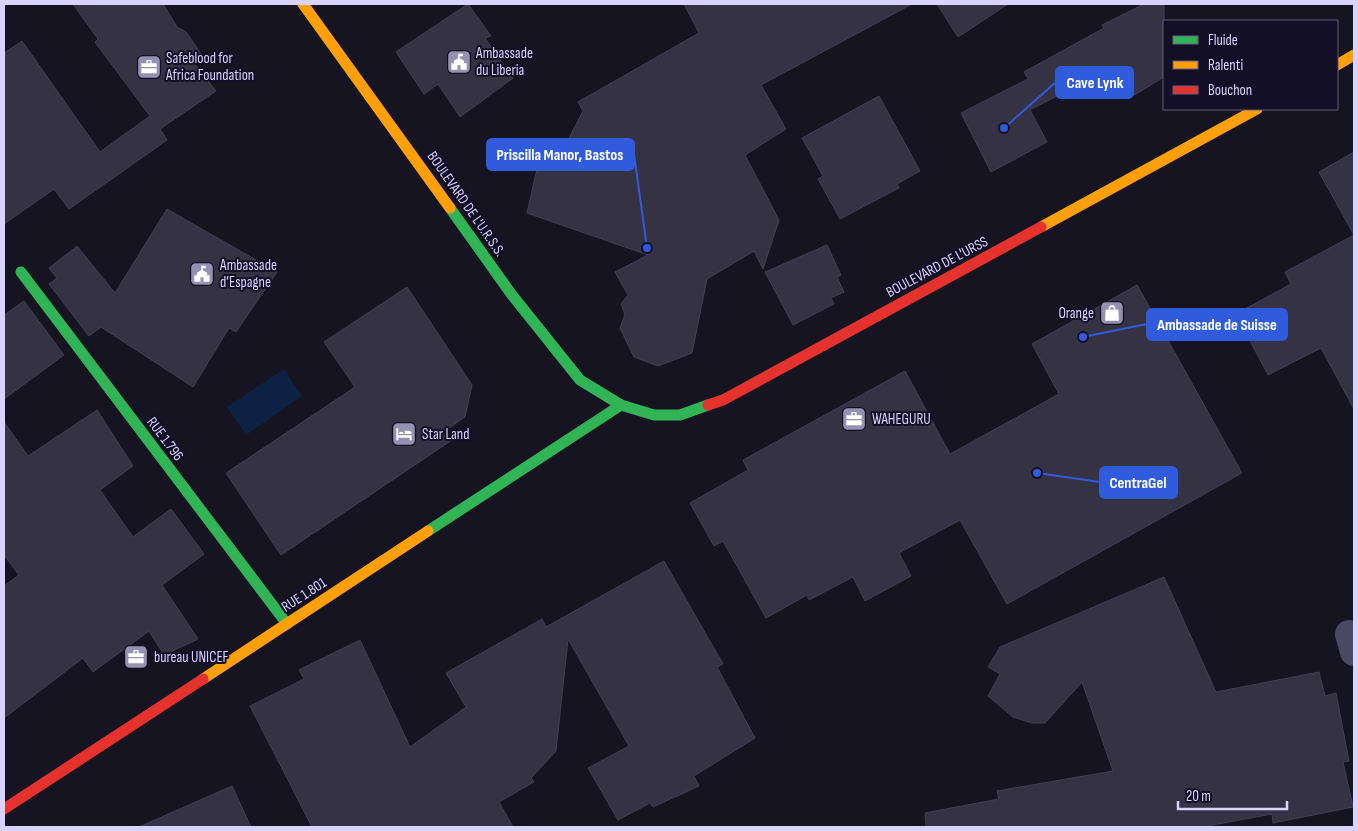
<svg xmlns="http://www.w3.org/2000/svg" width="1358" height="831" font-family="'Sofia Sans Condensed',sans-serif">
  <rect width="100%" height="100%" fill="#161421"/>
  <path fill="#0d2144" d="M 284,369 L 302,396 L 246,435 L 227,407 Z"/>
  <g fill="#343243" stroke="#433f54">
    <path d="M 73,4 L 163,4 L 177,27 L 186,32 L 202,55 L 194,63 L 216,91 L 160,129 L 167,140 L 69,209 L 54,189 L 4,224 L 4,53 L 22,41 L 100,152 L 150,116 L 95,42 L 98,39 Z"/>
    <path d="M 468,4 L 491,36 L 485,38 L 513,78 L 460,117 L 438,84 L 424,94 L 396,52 Z"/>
    <path d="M 684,4 L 912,4 L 761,85 L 786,129 L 745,155 L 779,220 L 763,269 L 754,251 L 707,279 L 692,353 L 658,366 L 634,357 L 620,328 L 625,314 L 621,304 L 628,295 L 615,272 L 648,255 L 527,213 L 539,160 L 565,146 L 583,111 L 578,102 L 699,33 Z"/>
    <path d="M 937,4 L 1008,4 L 958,37 Z"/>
    <path d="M 1144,4 L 1164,4 L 1164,77 L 1128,99 L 1111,68 L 1030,110 L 1047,142 L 991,172 L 961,113 L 1028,79 L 1024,72 L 1104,28 L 1102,25 Z"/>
    <path d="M 879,96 L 920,171 L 897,184 L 899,188 L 840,219 L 818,179 L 823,176 L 802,138 Z"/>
    <path d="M 1354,152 L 1354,409 L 1321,348 L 1268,375 L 1236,314 L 1291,284 L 1285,272 L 1354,235 L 1319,172 Z"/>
    <path d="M 167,209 L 277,272 L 236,332 L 229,328 L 193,387 L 101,327 L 89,336 L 49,284 L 57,278 L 49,268 L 77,246 L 115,293 Z"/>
    <path d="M 827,245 L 841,275 L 837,277 L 844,292 L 831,298 L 834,304 L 793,325 L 765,272 Z"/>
    <path d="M 1137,285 L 1242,473 L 1007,604 L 960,520 L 899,553 L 911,576 L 865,601 L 853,577 L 809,600 L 807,595 L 766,618 L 723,541 L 714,546 L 690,503 L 748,470 L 743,460 L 905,371 L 950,454 L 1059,394 L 1032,344 Z"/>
    <path d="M 407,287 L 472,385 L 465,417 L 446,430 L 452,440 L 281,555 L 226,473 L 355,387 L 324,342 Z"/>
    <path d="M 24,301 L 64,355 L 4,399 L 4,315 Z"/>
    <path d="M 97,410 L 133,466 L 100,490 L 133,537 L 171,509 L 204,554 L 162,585 L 198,639 L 164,655 L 149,631 L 93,672 L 83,658 L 4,718 L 4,586 L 19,575 L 4,555 L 4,422 L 28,456 Z"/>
    <path d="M 664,561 L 723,664 L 717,667 L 755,738 L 694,776 L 699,786 L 653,807 L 650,803 L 618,820 L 588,768 L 629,746 L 568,639 L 556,751 L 531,778 L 534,782 L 499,802 L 513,827 L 312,827 L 250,706 L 304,679 L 299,670 L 360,640 L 410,747 L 466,707 L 446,673 L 542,619 L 546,627 Z"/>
    <path d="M 1164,577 L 1216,692 L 1319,672 L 1325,696 L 1336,693 L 1349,761 L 1343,762 L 1353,807 L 1273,823 L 1272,814 L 1202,827 L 926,827 L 925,813 L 999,799 L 997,791 L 1113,771 L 1082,682 L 1045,723 L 1032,723 L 1013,717 L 988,696 L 1000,674 L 988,667 L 1000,647 Z"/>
    <path d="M 232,786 L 251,827 L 139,827 Z"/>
  </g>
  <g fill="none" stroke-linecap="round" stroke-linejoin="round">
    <path stroke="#4a4962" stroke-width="28" d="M 1349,634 L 1354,652"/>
    <g stroke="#30b455" stroke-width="11">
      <path d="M 450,208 L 512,295 L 580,380 L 621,405 L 654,415 L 680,415 L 708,405"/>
      <path d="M 21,272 L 287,624"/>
      <path d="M 428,531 L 621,405"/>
    </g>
    <g stroke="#ff9f0a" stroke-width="11">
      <path d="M 303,4 L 450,208"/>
      <path d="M 1337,65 L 1354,55"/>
      <path d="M 1041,227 L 1257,109"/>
      <path d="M 203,679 L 428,531"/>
    </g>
    <g stroke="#e5322d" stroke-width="11">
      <path d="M 708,405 L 723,400 L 1041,227"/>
      <path d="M 4,809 L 203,679"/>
    </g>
  </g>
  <defs>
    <symbol id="civic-square" viewBox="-11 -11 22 22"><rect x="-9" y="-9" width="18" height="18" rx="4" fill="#9591b1" stroke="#130f26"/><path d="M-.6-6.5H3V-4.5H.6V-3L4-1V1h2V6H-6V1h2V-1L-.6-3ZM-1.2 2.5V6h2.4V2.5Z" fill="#fff"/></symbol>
    <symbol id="office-square" viewBox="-11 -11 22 22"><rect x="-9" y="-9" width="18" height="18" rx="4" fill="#9591b1" stroke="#130f26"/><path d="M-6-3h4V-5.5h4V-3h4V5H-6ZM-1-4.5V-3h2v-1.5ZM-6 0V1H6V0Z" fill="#fff"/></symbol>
    <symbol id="shop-square" viewBox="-11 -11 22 22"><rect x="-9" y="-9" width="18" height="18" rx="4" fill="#9591b1" stroke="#130f26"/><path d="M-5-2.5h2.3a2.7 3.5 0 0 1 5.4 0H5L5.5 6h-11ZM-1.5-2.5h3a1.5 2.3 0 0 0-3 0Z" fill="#fff"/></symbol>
    <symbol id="hotel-square" viewBox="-11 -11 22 22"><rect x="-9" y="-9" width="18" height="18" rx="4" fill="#9591b1" stroke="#130f26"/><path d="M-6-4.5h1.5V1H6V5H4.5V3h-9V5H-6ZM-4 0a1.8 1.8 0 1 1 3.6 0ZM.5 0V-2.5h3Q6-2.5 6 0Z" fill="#fff"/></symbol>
  </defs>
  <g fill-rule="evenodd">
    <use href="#civic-square" x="445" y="48" width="28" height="28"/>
    <use href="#office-square" x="135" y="53" width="28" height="28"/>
    <use href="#civic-square" x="188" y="260" width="28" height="28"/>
    <use href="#shop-square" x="1098" y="299" width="28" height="28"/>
    <use href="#office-square" x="840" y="405" width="28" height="28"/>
    <use href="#hotel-square" x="390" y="420" width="28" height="28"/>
    <use href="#office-square" x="122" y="643" width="28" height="28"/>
  </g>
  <g text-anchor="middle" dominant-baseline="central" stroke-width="4" stroke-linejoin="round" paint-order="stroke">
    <g font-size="15" fill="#d9d4ff" stroke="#130f26" text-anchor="start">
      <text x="476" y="53">Ambassade<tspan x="476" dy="17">du Liberia</tspan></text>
      <text x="166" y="58">Safeblood for<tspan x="166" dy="17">Africa Foundation</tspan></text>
      <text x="220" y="265">Ambassade<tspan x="220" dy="17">d’Espagne</tspan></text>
      <text x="1094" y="313" text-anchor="end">Orange</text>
      <text x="872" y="419">WAHEGURU</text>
      <text x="422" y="434">Star Land</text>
      <text x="154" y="657">bureau UNICEF</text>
    </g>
    <g font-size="15" fill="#d9d4ff" stroke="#130f26">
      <text transform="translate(466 204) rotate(55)">BOULEVARD DE L'U.R.S.S.</text>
      <text transform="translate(937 267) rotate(-28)">BOULEVARD DE L'URSS</text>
      <text transform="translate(165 439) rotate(53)">RUE 1.796</text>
      <text transform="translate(304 595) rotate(-33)">RUE 1.801</text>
    </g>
  </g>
  <path fill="none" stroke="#305bdc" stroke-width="2" d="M1004 128L1056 82M647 248L634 154M1083 337L1147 324M1037 473L1100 482"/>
  <g fill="#305bdc" stroke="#130f26" stroke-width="2">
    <circle cx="1004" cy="128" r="5"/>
    <circle cx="647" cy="248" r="5"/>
    <circle cx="1083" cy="337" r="5"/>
    <circle cx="1037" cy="473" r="5"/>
  </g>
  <g fill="#305bdc" stroke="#305bdc" stroke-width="2">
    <rect x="1056" y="67" width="77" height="31" rx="5"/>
    <rect x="487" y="139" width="147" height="31" rx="5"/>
    <rect x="1147" y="309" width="140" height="31" rx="5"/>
    <rect x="1100" y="467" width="77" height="31" rx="5"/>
  </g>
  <g font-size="16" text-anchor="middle" font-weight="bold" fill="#fff">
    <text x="1095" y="88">Cave Lynk</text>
    <text x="560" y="160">Priscilla Manor, Bastos</text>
    <text x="1217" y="330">Ambassade de Suisse</text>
    <text x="1138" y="488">CentraGel</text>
  </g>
  <rect width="1358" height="831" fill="none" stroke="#d9d4ff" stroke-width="10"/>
  <rect x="1163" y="20" width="175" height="90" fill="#130f26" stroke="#625e7d"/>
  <rect x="1173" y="36" width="25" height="8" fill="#30b455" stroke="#625e7d"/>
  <text x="1208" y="45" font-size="15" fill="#d9d4ff">Fluide</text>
  <rect x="1173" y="61" width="25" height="8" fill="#ff9f0a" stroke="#625e7d"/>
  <text x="1208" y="70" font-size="15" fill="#d9d4ff">Ralenti</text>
  <rect x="1173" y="86" width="25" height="8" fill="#e5322d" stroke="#625e7d"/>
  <text x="1208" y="95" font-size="15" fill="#d9d4ff">Bouchon</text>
  <path d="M1178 801v8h109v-8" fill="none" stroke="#d9d4ff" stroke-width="2.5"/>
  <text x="1186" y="801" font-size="15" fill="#d9d4ff" stroke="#130f26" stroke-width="4" paint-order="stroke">20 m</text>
</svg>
